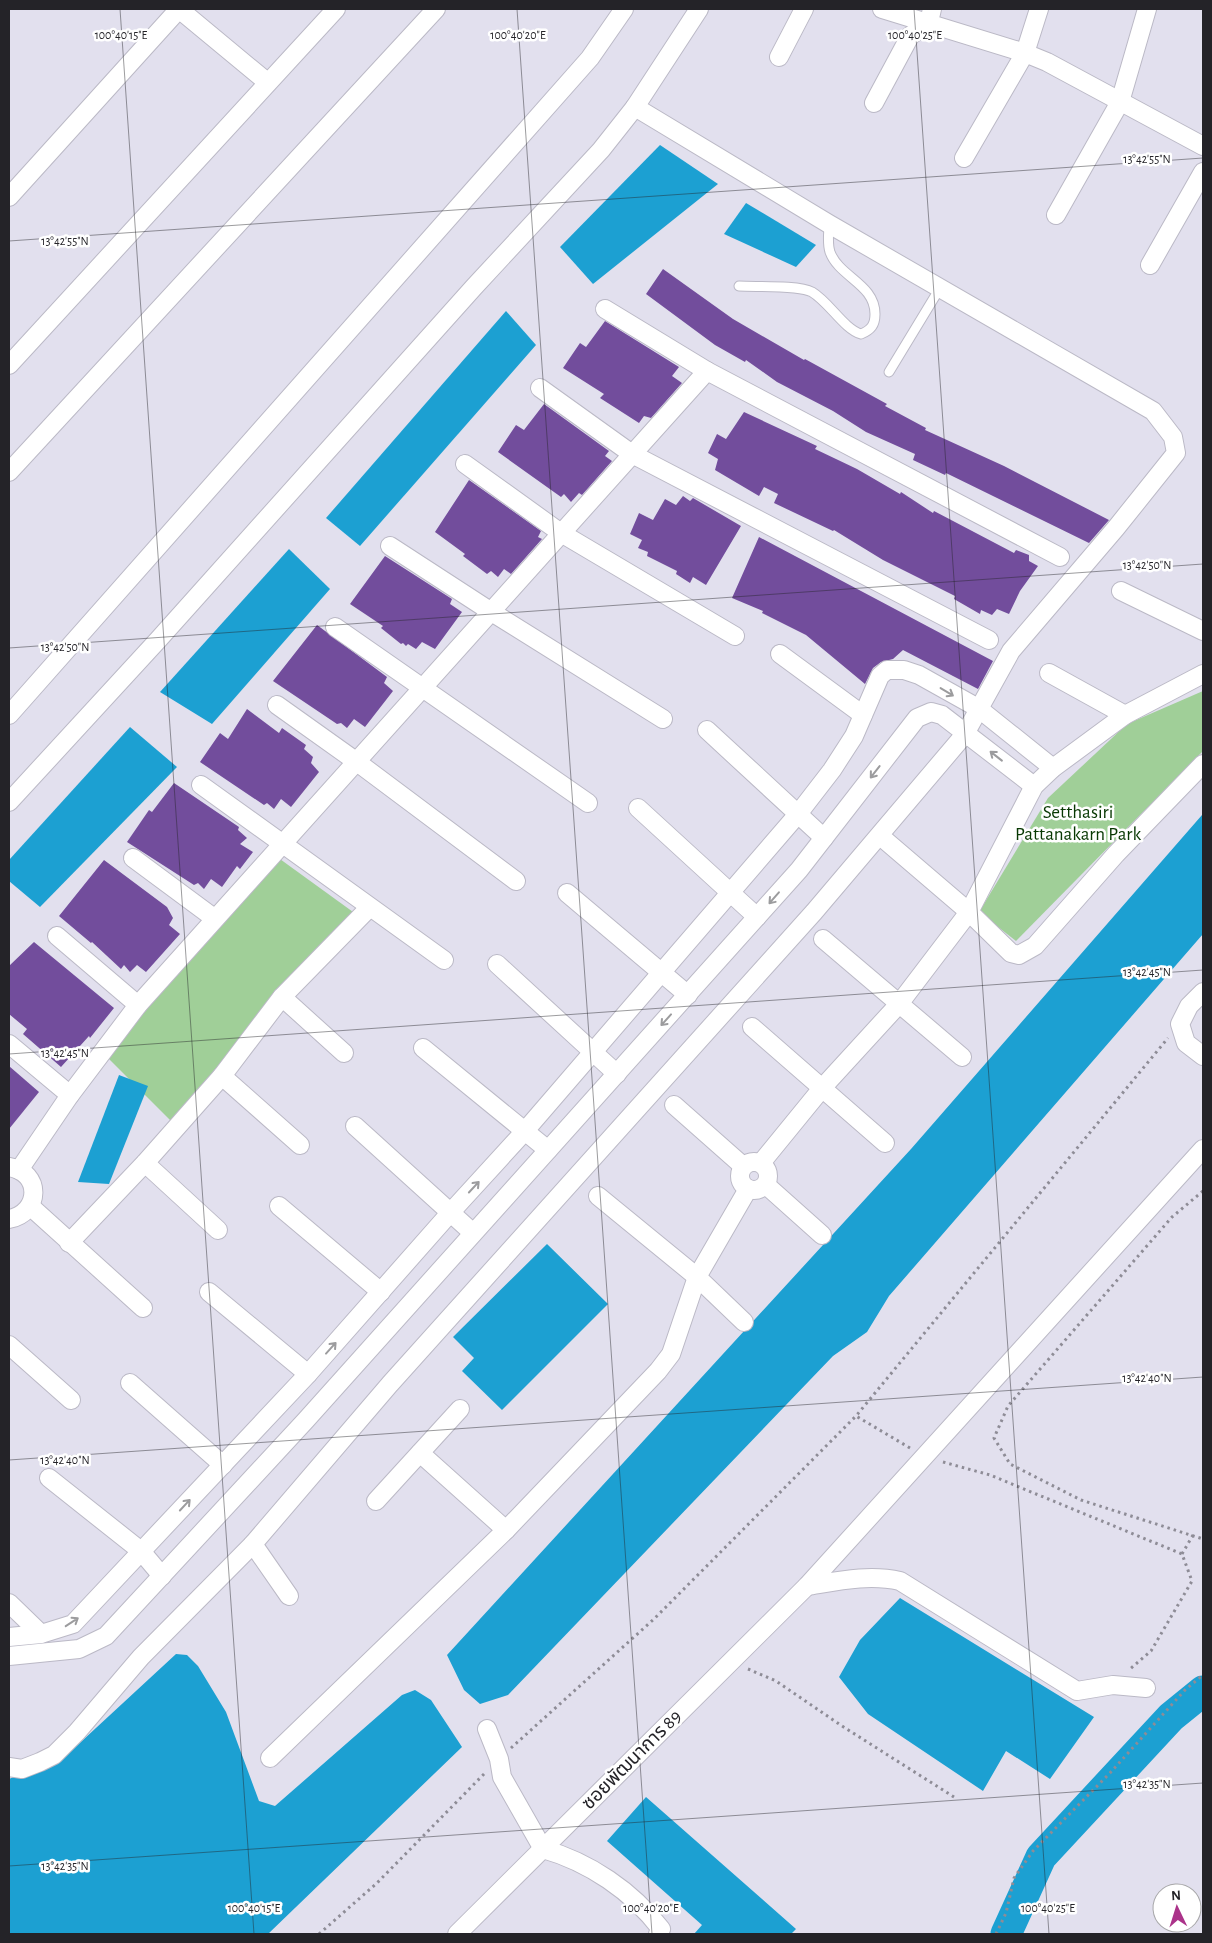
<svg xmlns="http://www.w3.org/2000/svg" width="1212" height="1943" font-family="'Alegreya Sans','Noto Sans Thai',sans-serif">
  <rect width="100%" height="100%" fill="#e2e0ee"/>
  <g fill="#a0cf98">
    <path d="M 1203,691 L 1203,751 L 1016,941 L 979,912 L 1048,798 L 1127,724 Z"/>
    <path d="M 273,854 L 360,917 L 173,1123 L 102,1052 Z"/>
  </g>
  <g fill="#1ca0d2">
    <path d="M 660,145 L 718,184 L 593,284 L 560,247 Z"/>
    <path d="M 746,203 L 816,245 L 796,267 L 724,234 Z"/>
    <path d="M 506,311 L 536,345 L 360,546 L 326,518 Z"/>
    <path d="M 289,549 L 330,589 L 212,724 L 160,692 Z"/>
    <path d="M 130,727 L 177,767 L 40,907 L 9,881 L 9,860 Z"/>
    <path d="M 1202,815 L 1203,934 L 889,1296 L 867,1332 L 833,1356 L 508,1695 L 480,1704 L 464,1690 L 447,1655 L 911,1149 Z"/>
    <path d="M 119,1075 L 148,1086 L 109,1184 L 78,1182 Z"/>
    <path d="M 547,1244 L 608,1304 L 502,1410 L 462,1371 L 474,1358 L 453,1337 Z"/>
    <path d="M 900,1598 L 1094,1717 L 1050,1779 L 1006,1751 L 983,1791 L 868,1714 L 839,1677 L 860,1640 Z"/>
    <path d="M 176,1654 L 187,1655 L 198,1666 L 226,1712 L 259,1801 L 275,1806 L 402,1695 L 415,1690 L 431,1700 L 462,1747 L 268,1934 L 9,1934 L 9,1779 L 70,1752 Z"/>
    <path d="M 646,1797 L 796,1929 L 791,1934 L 694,1934 L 702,1925 L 607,1841 Z"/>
  </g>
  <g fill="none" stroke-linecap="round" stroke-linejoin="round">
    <path stroke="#1ca0d2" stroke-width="31" d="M 1006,1934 L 1041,1857 L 1171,1717 L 1203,1691"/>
  </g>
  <g fill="#724d9c">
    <path d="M 663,269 L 733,319 L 804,360 L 805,359 L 887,404 L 885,406 L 926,428 L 925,430 L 1004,466 L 1109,520 L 1089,543 L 946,473 L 945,475 L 913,460 L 915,454 L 866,432 L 833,411 L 777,382 L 746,360 L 745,362 L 715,345 L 646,294 Z"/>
    <path d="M 605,321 L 679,367 L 672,376 L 682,383 L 651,418 L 644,416 L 639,423 L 600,398 L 604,394 L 563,368 L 580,343 L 586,347 Z"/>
    <path d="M 544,404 L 609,451 L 605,456 L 612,461 L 582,495 L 579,493 L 571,502 L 564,494 L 561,497 L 498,452 L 516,425 L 524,430 Z"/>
    <path d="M 744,412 L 817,446 L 815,449 L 857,469 L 900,494 L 901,492 L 933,513 L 934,511 L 1014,553 L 1016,550 L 1029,555 L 1029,561 L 1038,566 L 1020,591 L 1009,614 L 997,609 L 992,615 L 981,610 L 980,614 L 954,599 L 955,596 L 883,560 L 834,530 L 833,531 L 774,503 L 778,494 L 764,487 L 759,496 L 715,470 L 718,459 L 708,453 L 717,434 L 726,439 Z"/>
    <path d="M 469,480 L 541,531 L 538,537 L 542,539 L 511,574 L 504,569 L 498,577 L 491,571 L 487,574 L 463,556 L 465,554 L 435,532 Z"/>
    <path d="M 683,496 L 690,501 L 693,498 L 741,526 L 706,585 L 693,577 L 690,583 L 676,574 L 677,571 L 647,556 L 648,552 L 638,548 L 642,540 L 630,534 L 639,513 L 653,520 L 665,499 L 676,505 Z"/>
    <path d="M 759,537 L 993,661 L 978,689 L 903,650 L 893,659 L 881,662 L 873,668 L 865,684 L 806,635 L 762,613 L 763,611 L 732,598 Z"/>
    <path d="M 385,556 L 452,599 L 450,604 L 462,612 L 435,649 L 422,642 L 416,649 L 408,644 L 406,646 L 403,643 L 401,644 L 381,628 L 383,626 L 350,604 Z"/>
    <path d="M 317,625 L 387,677 L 384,683 L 393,691 L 365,727 L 354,719 L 347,728 L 341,723 L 337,724 L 273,681 Z"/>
    <path d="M 247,709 L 279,733 L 282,728 L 306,745 L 304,749 L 313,757 L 311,763 L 319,772 L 291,807 L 281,799 L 274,809 L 267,803 L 264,805 L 200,762 L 220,733 L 228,739 Z"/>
    <path d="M 174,783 L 239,827 L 238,830 L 247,838 L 240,844 L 253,852 L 240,869 L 237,866 L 222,887 L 211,879 L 204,889 L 198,883 L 194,885 L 127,842 L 149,810 L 152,812 Z"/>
    <path d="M 104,860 L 167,907 L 173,918 L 169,925 L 180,934 L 146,972 L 137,965 L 130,972 L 124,965 L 121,969 L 92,942 L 91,943 L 59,916 Z"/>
    <path d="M 34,942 L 114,1008 L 90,1038 L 89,1036 L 61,1067 L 23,1034 L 27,1029 L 9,1014 L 9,966 Z"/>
    <path d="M 9,1066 L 39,1092 L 9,1129 Z"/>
  </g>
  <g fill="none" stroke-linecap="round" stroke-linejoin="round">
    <defs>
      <g id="lane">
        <path d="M 739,286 C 756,287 799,285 812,292 C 829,302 844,329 861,334 C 871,330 875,325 875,314 C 875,284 839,277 830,252 C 827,243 829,233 829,224"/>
        <path d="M 889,372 L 940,288"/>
      </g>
      <g id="street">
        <path d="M 179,9 L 267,82"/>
        <path d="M 882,9 L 1025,53 L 1047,62 L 1203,146"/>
        <path d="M 779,57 L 804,9"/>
        <path d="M 874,103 L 910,36 L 929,22 L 932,9"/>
        <path d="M 964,158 L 1025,53 L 1039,9"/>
        <path d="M 9,197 L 179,9"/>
        <path d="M 1056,215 L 1120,102 L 1147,9"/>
        <path d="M 1150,265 L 1203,172"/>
        <path d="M 605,309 L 707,371"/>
        <path d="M 9,365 L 336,9"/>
        <path d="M 540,388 L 632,454 L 989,640"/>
        <path d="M 465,464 L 561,533 L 735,636"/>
        <path d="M 9,472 L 436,9"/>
        <path d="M 390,546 L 490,611 L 663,719"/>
        <path d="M 1121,591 L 1203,631"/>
        <path d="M 335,627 L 588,803"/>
        <path d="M 780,654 L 863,715"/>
        <path d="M 1049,673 L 1125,715"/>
        <path d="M 277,705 L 357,762 L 516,881"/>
        <path d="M 9,715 L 590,58 L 624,9"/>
        <path d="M 707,730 L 824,838"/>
        <path d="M 201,785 L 444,960"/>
        <path d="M 9,802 L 158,640 L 474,287 L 601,150 L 635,107"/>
        <path d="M 638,808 L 757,917"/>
        <path d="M 886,841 L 969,912 L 1011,953 L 1019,955 L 1035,946 L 1116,854 L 1203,764"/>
        <path d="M 133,858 L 214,918"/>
        <path d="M 567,893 L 688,995"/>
        <path d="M 57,936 L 138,1005"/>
        <path d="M 823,939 L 962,1057"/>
        <path d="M 497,964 L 617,1074"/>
        <path d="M 1203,992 L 1189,1006 L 1180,1024 L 1186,1043 L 1203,1056"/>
        <path d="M 282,997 L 344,1053"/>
        <path d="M 752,1027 L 885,1143"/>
        <path d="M 9,1044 L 70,1095"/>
        <path d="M 423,1048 L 548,1150"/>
        <path d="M 222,1076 L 300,1145"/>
        <path d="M 674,1105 L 743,1166"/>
        <path d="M 355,1126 L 473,1233"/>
        <circle cx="754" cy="1176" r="14"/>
        <path d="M 145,1163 L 218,1230"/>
        <path d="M 761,1163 L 823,1087 L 899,1004 L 969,912 L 1034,786 L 1053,768 L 1125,715 L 1203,674"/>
        <path d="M 9,1167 C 42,1172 41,1213 9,1219"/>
        <path d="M 19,1170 L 70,1095 L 138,1005 L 707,371 L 1060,557"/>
        <path d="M 766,1185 L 822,1235"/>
        <path d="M 598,1196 L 697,1277 L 744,1322"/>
        <path d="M 30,1206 L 143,1308"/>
        <path d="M 279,1206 L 381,1292"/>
        <path d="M 69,1243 L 145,1163 L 222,1076 L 282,997 L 369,908"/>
        <path d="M 209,1292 L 308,1374"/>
        <path d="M 9,1345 L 71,1400"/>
        <path d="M 130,1383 L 223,1465"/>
        <path d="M 420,1453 L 506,1530"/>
        <path d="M 49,1478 L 141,1551 L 162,1576"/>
        <path d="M 376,1501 L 460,1409"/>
        <path d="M 253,1544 L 289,1596"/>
        <path d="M 807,1586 C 838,1581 869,1574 900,1581 L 1077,1691 L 1113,1685 L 1146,1688"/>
        <path d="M 9,1603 L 41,1634"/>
        <path d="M 9,1637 L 41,1634 L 73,1624 L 308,1374 L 450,1213 L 524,1132 L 798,814 L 832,770 L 854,736 L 880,676 L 887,670 L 904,670 L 919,675 L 978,708 L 1053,768"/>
        <path d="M 9,1656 L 79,1649 L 106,1636 L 306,1420 L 799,870 L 917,718 L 931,712 L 942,715 L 1034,786"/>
        <path d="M 487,1729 L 499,1759 L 502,1777 L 543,1849 C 589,1862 632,1891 661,1929 L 658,1934"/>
        <path d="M 270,1758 L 506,1530 L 658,1371 L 671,1354 L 697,1277 L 748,1189"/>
        <path d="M 9,1767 L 22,1769 L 40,1762 L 54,1755 L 77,1732 L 141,1657 L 253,1544 L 390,1384 L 814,912 L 965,734 L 1011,651 L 1116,528 L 1176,453 L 1173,437 L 1153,411 L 829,224 L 635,107 L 699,9"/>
        <path d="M 457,1934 L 807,1586 L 1203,1149"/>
      </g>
    </defs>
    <use href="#lane" stroke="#bbb9c6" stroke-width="11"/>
    <use href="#street" stroke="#bbb9c6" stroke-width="20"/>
    <g stroke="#8e8c96" stroke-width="3" stroke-dasharray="2.5 4" stroke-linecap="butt">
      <path d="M 1203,1191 L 1172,1217 L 1008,1406 L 994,1438 L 1010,1464 L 1081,1500 L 1203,1539"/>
      <path d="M 910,1448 L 856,1416 L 1168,1038"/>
      <path d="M 943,1462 L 990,1475 L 1182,1554 L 1192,1581 L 1151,1651 L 1130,1669"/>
      <path d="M 1182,1554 L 1193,1535"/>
      <path d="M 748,1669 L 776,1681 L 842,1726 L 954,1797"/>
      <path d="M 511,1748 L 654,1619 L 856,1416"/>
      <path d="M 319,1934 L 377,1883 L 485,1773"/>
      <path d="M 996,1934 L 1006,1913 L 1014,1878 L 1033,1851 L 1110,1773 L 1185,1690 L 1203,1675"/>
    </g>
    <use href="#lane" stroke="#fff" stroke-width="9"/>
    <use href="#street" stroke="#fff" stroke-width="18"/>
  </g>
  <defs><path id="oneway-shaft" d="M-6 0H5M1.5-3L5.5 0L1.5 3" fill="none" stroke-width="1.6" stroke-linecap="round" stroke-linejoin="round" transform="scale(1.25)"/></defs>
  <g stroke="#9c9c9e">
    <use href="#oneway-shaft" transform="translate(947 692) rotate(31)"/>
    <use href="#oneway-shaft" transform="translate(996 756) rotate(-142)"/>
    <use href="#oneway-shaft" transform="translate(875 772) rotate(128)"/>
    <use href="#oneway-shaft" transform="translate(774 898) rotate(131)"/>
    <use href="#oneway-shaft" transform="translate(666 1020) rotate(132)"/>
    <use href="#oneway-shaft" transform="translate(474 1187) rotate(-47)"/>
    <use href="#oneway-shaft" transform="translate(331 1348) rotate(-48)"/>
    <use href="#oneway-shaft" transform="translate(185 1505) rotate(-47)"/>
    <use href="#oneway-shaft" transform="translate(72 1622) rotate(-33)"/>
  </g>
  <path fill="none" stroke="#242328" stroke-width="1" stroke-opacity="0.45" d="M 120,9 L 254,1934M 517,9 L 652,1934M 914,9 L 1049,1934M 9,241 L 1203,158M 9,648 L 1203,564M 9,1054 L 1203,970M 9,1460 L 1203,1377M 9,1866 L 1203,1783"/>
  <g text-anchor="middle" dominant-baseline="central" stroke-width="5" stroke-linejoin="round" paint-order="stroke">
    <g font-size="19" fill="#083803" stroke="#fff">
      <text x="1078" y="812">Setthasiri<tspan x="1078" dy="22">Pattanakarn Park</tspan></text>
    </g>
    <g font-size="19" fill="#242328" stroke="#fff">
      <text transform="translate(632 1760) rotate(-45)">ซอยพัฒนาการ 89</text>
    </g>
  </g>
  <g font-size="12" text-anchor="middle" fill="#242328" stroke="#fff" stroke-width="5" stroke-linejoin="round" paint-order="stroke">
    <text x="121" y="39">100°40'15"E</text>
    <text x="518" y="39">100°40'20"E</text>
    <text x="915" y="39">100°40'25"E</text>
    <text x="1147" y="163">13°42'55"N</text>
    <text x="65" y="245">13°42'55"N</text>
    <text x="1147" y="569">13°42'50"N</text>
    <text x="65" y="651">13°42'50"N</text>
    <text x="1147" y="976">13°42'45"N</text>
    <text x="65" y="1057">13°42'45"N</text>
    <text x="1147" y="1382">13°42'40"N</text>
    <text x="65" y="1464">13°42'40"N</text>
    <text x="1147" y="1788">13°42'35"N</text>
    <text x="65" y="1870">13°42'35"N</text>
    <text x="254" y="1912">100°40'15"E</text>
    <text x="651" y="1912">100°40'20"E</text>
    <text x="1048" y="1912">100°40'25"E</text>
  </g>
  <rect width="1212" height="1943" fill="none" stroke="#242328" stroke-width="20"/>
  <g transform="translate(1177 1908) rotate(356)"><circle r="24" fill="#ffffff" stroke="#a7a7a9"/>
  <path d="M0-4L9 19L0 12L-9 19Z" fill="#ab338a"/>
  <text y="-8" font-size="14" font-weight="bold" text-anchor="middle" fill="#242328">N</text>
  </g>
</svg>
